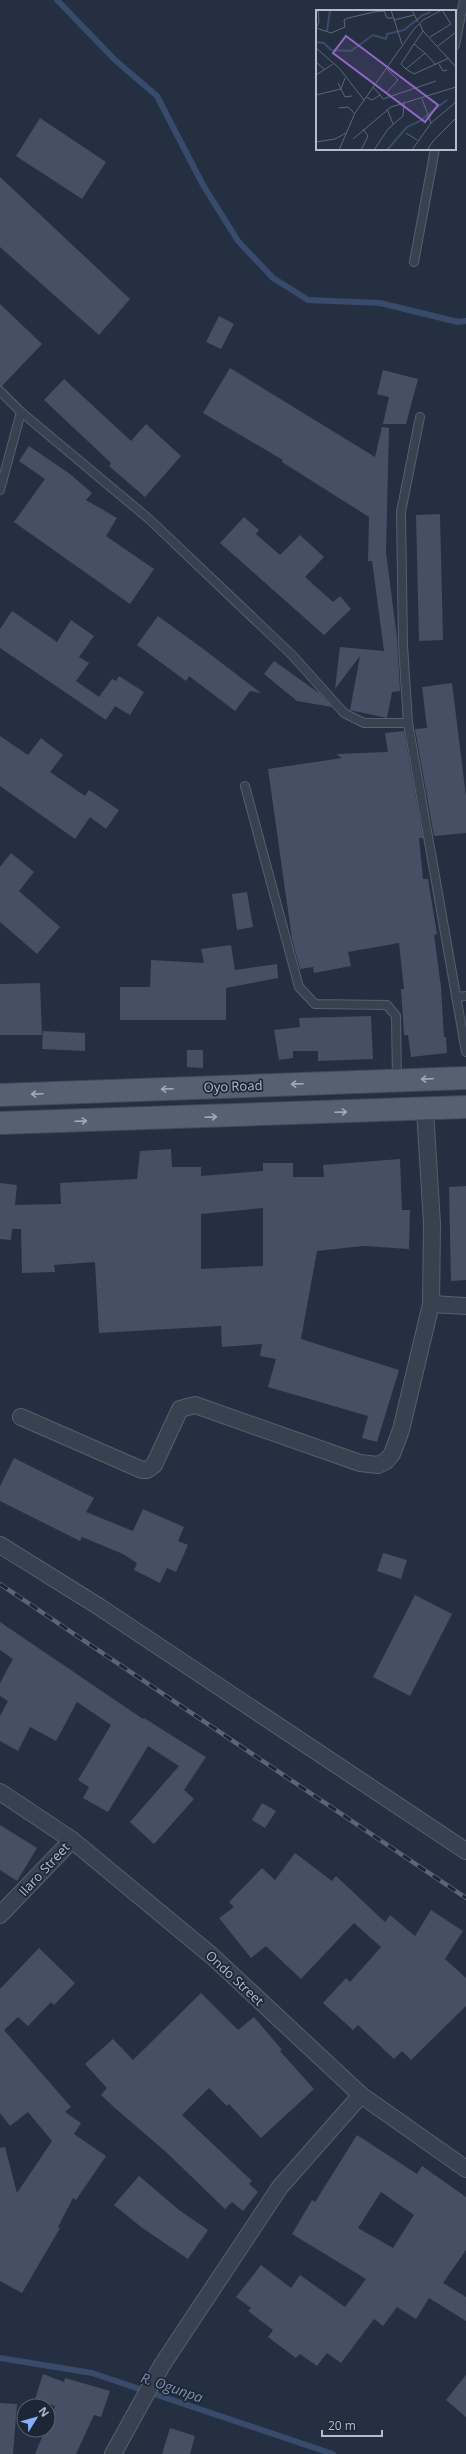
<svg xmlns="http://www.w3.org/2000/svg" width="466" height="2454" font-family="'Open Sans',sans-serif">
  <rect width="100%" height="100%" fill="#242f41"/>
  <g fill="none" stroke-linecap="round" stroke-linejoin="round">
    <g stroke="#394b6a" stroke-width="6">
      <path d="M 57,0 L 115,60 L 157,96 L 203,185 L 238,241 L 273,278 L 308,300 L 380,303 L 458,322 L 466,321"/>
      <path d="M 0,2358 L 92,2373 L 333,2454"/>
    </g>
  </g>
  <g fill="#455065" fill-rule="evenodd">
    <path d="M 40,118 L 106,162 L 82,199 L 16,156 Z"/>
    <path d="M 0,177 L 130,299 L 99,335 L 0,247 Z"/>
    <path d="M 0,304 L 42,344 L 2,386 L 0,386 Z"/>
    <path d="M 219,316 L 234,324 L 221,349 L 206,342 Z"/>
    <path d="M 230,368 L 375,457 L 382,427 L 389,428 L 386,552 L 397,638 L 400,691 L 392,692 L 387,718 L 350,710 L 360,656 L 335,689 L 340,647 L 384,651 L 372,561 L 368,561 L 369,517 L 282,462 L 283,460 L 203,413 Z"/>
    <path d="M 383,370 L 418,379 L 406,424 L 383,424 L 389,397 L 377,394 Z"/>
    <path d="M 64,379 L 131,441 L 146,424 L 181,456 L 145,497 L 109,466 L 111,463 L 44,400 Z"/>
    <path d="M 29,446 L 70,474 L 92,493 L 86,500 L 117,518 L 106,536 L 154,569 L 130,604 L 14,522 L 45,479 L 19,461 Z"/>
    <path d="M 440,514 L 443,640 L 419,641 L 416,515 Z"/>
    <path d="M 244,517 L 259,530 L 256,534 L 280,555 L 300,535 L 324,557 L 305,577 L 333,602 L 340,596 L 351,609 L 324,635 L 220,543 Z"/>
    <path d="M 12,611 L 57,642 L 71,620 L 94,636 L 79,657 L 89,663 L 76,681 L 99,697 L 112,679 L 116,681 L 119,676 L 144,692 L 130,715 L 115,706 L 106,720 L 0,648 L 0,629 Z"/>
    <path d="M 158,616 L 206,651 L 261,693 L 250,691 L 235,711 L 189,676 L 186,681 L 137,645 Z"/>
    <path d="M 274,661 L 319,693 L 332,707 L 297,701 L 264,674 Z"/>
    <path d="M 452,683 L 466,796 L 466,833 L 434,836 L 415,729 L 427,728 L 422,687 Z"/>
    <path d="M 404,731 L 423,838 L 419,838 L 423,879 L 428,879 L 437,934 L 434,935 L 441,987 L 444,1037 L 446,1037 L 447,1053 L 411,1057 L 408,1035 L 404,1035 L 401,989 L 404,989 L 399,943 L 348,952 L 351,966 L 314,973 L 313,967 L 300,969 L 292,939 L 268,769 L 342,758 L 336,754 L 388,752 L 385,733 Z"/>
    <path d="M 0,736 L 28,755 L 41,738 L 63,755 L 50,772 L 85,796 L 89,790 L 119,810 L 106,829 L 90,817 L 75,839 L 0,786 Z"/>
    <path d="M 11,853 L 34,872 L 19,891 L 60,927 L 37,954 L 0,922 L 0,867 Z"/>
    <path d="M 247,892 L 253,927 L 237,930 L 232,894 Z"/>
    <path d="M 231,945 L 235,970 L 277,964 L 278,978 L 226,988 L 226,1020 L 120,1020 L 120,987 L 150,987 L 151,960 L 204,963 L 201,949 Z"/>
    <path d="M 40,983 L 42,1035 L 0,1035 L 0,984 Z"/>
    <path d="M 371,1016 L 373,1059 L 318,1061 L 318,1051 L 293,1051 L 293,1058 L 279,1060 L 274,1030 L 300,1027 L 299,1018 Z"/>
    <path d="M 43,1031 L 85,1033 L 85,1051 L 42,1049 Z"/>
    <path d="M 187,1050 L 203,1050 L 203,1068 L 187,1067 Z"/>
    <path d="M 171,1149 L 172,1167 L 201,1167 L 201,1176 L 263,1171 L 263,1163 L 293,1163 L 293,1177 L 324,1177 L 323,1165 L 400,1159 L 402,1210 L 410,1210 L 409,1249 L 363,1246 L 317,1251 L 301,1339 L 399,1370 L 377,1442 L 362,1438 L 368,1416 L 268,1387 L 276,1359 L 260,1356 L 262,1344 L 222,1347 L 221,1326 L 99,1333 L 95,1262 L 54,1265 L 55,1272 L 22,1273 L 21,1229 L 12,1229 L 11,1240 L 0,1239 L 0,1183 L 17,1185 L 15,1205 L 61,1204 L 60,1183 L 137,1179 L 140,1151 ZM 263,1208 L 263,1266 L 201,1269 L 201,1214 Z"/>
    <path d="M 466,1186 L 466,1280 L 451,1281 L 449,1187 Z"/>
    <path d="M 14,1458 L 94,1498 L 86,1512 L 133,1531 L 143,1509 L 184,1527 L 178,1541 L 188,1545 L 176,1572 L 167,1568 L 160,1583 L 134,1570 L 137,1563 L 123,1554 L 82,1537 L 80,1541 L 0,1501 L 0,1486 Z"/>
    <path d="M 383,1553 L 407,1560 L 401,1579 L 377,1571 Z"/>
    <path d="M 415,1595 L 452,1614 L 410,1696 L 373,1677 Z"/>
    <path d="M 0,1622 L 143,1719 L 144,1718 L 206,1757 L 184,1790 L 194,1799 L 154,1844 L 130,1822 L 179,1766 L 148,1746 L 108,1812 L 83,1798 L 89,1787 L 78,1780 L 111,1725 L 77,1702 L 56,1741 L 30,1727 L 18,1751 L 0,1741 L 0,1716 L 8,1701 L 0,1696 L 0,1683 L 13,1659 L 0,1650 Z"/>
    <path d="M 262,1803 L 276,1811 L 265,1828 L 252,1820 Z"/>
    <path d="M 0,1825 L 37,1848 L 17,1881 L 0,1870 Z"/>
    <path d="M 295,1853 L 332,1881 L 336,1876 L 385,1922 L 390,1915 L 415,1936 L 431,1910 L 463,1931 L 445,1959 L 466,1978 L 466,2006 L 411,2060 L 402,2051 L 394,2059 L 358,2025 L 353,2030 L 323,2003 L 346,1978 L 350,1982 L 381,1947 L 354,1923 L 301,1979 L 266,1946 L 251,1958 L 219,1918 L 234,1907 L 229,1902 L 262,1868 L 275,1880 Z"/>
    <path d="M 39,1948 L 75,1983 L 54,2005 L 51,2002 L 28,2026 L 18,2017 L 4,2030 L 71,2107 L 65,2112 L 81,2123 L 74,2134 L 106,2156 L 76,2200 L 73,2198 L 58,2227 L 60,2228 L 22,2293 L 0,2281 L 0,2148 L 5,2147 L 17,2193 L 52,2141 L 28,2112 L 10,2126 L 0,2113 L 0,1989 Z"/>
    <path d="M 201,1993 L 238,2030 L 254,2017 L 282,2050 L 280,2051 L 314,2089 L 261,2138 L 229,2104 L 227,2106 L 209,2088 L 182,2115 L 252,2181 L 249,2184 L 258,2192 L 243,2211 L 232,2202 L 225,2209 L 166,2152 L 116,2109 L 101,2095 L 107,2088 L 85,2064 L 113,2039 L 133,2060 Z"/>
    <path d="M 357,2135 L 417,2174 L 422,2166 L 466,2197 L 466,2250 L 443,2283 L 466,2297 L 466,2321 L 429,2298 L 416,2319 L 397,2307 L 383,2326 L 374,2319 L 341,2363 L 327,2353 L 317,2366 L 300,2354 L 296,2358 L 268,2337 L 273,2330 L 248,2311 L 251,2308 L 236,2297 L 261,2265 L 291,2288 L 300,2275 L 345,2307 L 366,2279 L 292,2234 L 312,2200 L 315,2202 ZM 381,2192 L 414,2215 L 393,2248 L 358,2228 Z"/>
    <path d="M 139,2176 L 179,2210 L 208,2230 L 188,2259 L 141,2227 L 114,2205 Z"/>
    <path d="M 43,2374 L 64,2382 L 65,2378 L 110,2391 L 101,2417 L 94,2415 L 76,2454 L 35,2454 L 45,2430 L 48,2430 L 48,2423 L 55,2406 L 35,2399 Z"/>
    <path d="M 466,2375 L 466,2417 L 446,2400 Z"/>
    <path d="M 0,2403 L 17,2404 L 13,2454 L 0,2454 Z"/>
    <path d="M 170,2428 L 195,2436 L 190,2454 L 162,2454 Z"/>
  </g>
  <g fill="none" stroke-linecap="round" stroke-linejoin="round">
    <defs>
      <g id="service">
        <path d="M 455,45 L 464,0"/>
        <path d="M 414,262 L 435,149"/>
        <path d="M 0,391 L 21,412 L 149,519 L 292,655 L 344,713 L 364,723 L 408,723"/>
        <path d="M 420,417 L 401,512 L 403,645 L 408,723 L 466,1052"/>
        <path d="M 0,490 L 21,412"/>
        <path d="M 245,786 L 299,987 L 315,1004 L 387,1005 L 396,1016 L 397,1079"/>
        <path d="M 457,997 L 466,996"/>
      </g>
      <g id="minor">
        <path d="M 431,1304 L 466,1306"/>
        <path d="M 21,1417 L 142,1470 L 147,1470 L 154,1465 L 180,1409 L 195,1405 L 360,1463 L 378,1465 L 386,1461 L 392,1454 L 401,1430 L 431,1304 L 432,1224 L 425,1110"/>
        <path d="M 0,1545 L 98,1606 L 466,1851"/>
        <path d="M 0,1792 L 72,1840 L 212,1956 L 361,2095 L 466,2169"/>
        <path d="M 0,1915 L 72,1840"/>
        <path d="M 113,2454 L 162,2365 L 280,2187 L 361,2095"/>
      </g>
      <g id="primary">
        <path d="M 0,1095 L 466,1078"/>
        <path d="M 0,1123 L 466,1107"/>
      </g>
    </defs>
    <use href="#service" stroke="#565f6e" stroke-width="10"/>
    <use href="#minor" stroke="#565f6e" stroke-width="18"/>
    <use href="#primary" stroke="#424a59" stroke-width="24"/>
    <use href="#service" stroke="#384150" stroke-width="8"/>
    <use href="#minor" stroke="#384150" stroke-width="16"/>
    <use href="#primary" stroke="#566070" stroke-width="22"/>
    <defs>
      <path id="rail" d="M 0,1584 L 466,1898"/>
    </defs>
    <use href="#rail" stroke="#5a6577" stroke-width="4.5"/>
    <use href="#rail" stroke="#1d2635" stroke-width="3" stroke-dasharray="9" stroke-linecap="butt"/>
  </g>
  <defs><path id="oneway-shaft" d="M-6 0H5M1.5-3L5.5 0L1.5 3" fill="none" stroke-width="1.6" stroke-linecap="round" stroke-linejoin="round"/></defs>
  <g stroke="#a2aab9">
    <use href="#oneway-shaft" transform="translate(427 1079) rotate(178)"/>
    <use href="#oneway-shaft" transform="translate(297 1084) rotate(178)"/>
    <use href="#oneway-shaft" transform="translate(167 1089) rotate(178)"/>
    <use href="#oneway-shaft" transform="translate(37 1094) rotate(178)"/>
    <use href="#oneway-shaft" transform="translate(341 1112) rotate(-2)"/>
    <use href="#oneway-shaft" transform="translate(211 1117) rotate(-2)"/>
    <use href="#oneway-shaft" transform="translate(81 1121) rotate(-2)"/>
  </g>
  <g text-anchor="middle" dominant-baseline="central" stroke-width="3.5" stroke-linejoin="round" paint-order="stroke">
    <g font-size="13" fill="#b5bccb" stroke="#1d2635">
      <text transform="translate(233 1086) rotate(-2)">Oyo Road</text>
      <text transform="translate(44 1869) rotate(-47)">Ilaro Street</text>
      <text transform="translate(235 1978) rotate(43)">Ondo Street</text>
    </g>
    <g font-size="14" font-style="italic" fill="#7c90b3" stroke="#1d2635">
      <text transform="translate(172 2387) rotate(19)">R. Ogunpa</text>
    </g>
  </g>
  <g transform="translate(316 10)">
    <rect width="140" height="140" fill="#242f41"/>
    <path fill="none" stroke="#394b6a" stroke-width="2" d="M 11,21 L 14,0M 0,32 L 8,33 L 15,40 L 35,41 L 57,25 L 70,29 L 71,24 L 88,20 L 107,5 L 115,2M 71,140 L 91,117 L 104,111 L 131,90"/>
    <path fill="none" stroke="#5e6778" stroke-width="1" d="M 75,0 L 86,34M 96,0 L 102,12M 78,10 L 98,5M 0,18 L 15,23 L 29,17 L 28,10 L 32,8 L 58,2 L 68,1 L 71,8 L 77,8M 0,18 L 3,12 L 2,0M 107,21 L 140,57M 114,27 L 135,14 L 126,0M 98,34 L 85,54 L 90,59 L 109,43 L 98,34 L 107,21 L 104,14M 122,36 L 140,22M 0,38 L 23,58 L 48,90M 109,43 L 120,55M 0,52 L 9,60M 123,54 L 127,61 L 131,60M 70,58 L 82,70 L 71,82M 90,59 L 98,64 L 133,48M 0,65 L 17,54M 22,73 L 29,87 L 36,86M 0,85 L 25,79 L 29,68M 64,85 L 67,89 L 120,71M 50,87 L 56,90 L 64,85 L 57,77M 106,89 L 115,113M 23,98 L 32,97 L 38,103M 71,99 L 77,114M 90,123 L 101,130M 37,129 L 75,97 L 140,77M 0,132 L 19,129 L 30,123M 23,140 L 39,103 L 98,19 L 107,10 L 126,0M 45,140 L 52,126 L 47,119M 58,140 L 72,119 L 87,106 L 88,92M 96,140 L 115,113 L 140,92M 111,140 L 118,130 L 140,108"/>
    <path fill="#9266c4" fill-opacity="0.15" stroke="#9266c4" stroke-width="2" d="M 30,26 L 122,95 L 109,112 L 17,43 Z"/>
    <rect width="140" height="140" fill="none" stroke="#b5bccb" stroke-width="2"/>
  </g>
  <g transform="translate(36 2418) rotate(53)"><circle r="19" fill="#1d2635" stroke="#5a6271"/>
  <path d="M0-3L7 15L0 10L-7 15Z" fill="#89affc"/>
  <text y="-6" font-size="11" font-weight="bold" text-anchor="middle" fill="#b5bccb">N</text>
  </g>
  <path d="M322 2430v6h60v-6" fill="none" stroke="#b5bccb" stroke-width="2"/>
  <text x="328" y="2430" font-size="12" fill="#b5bccb" stroke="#1d2635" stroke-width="3" paint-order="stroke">20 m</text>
</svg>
